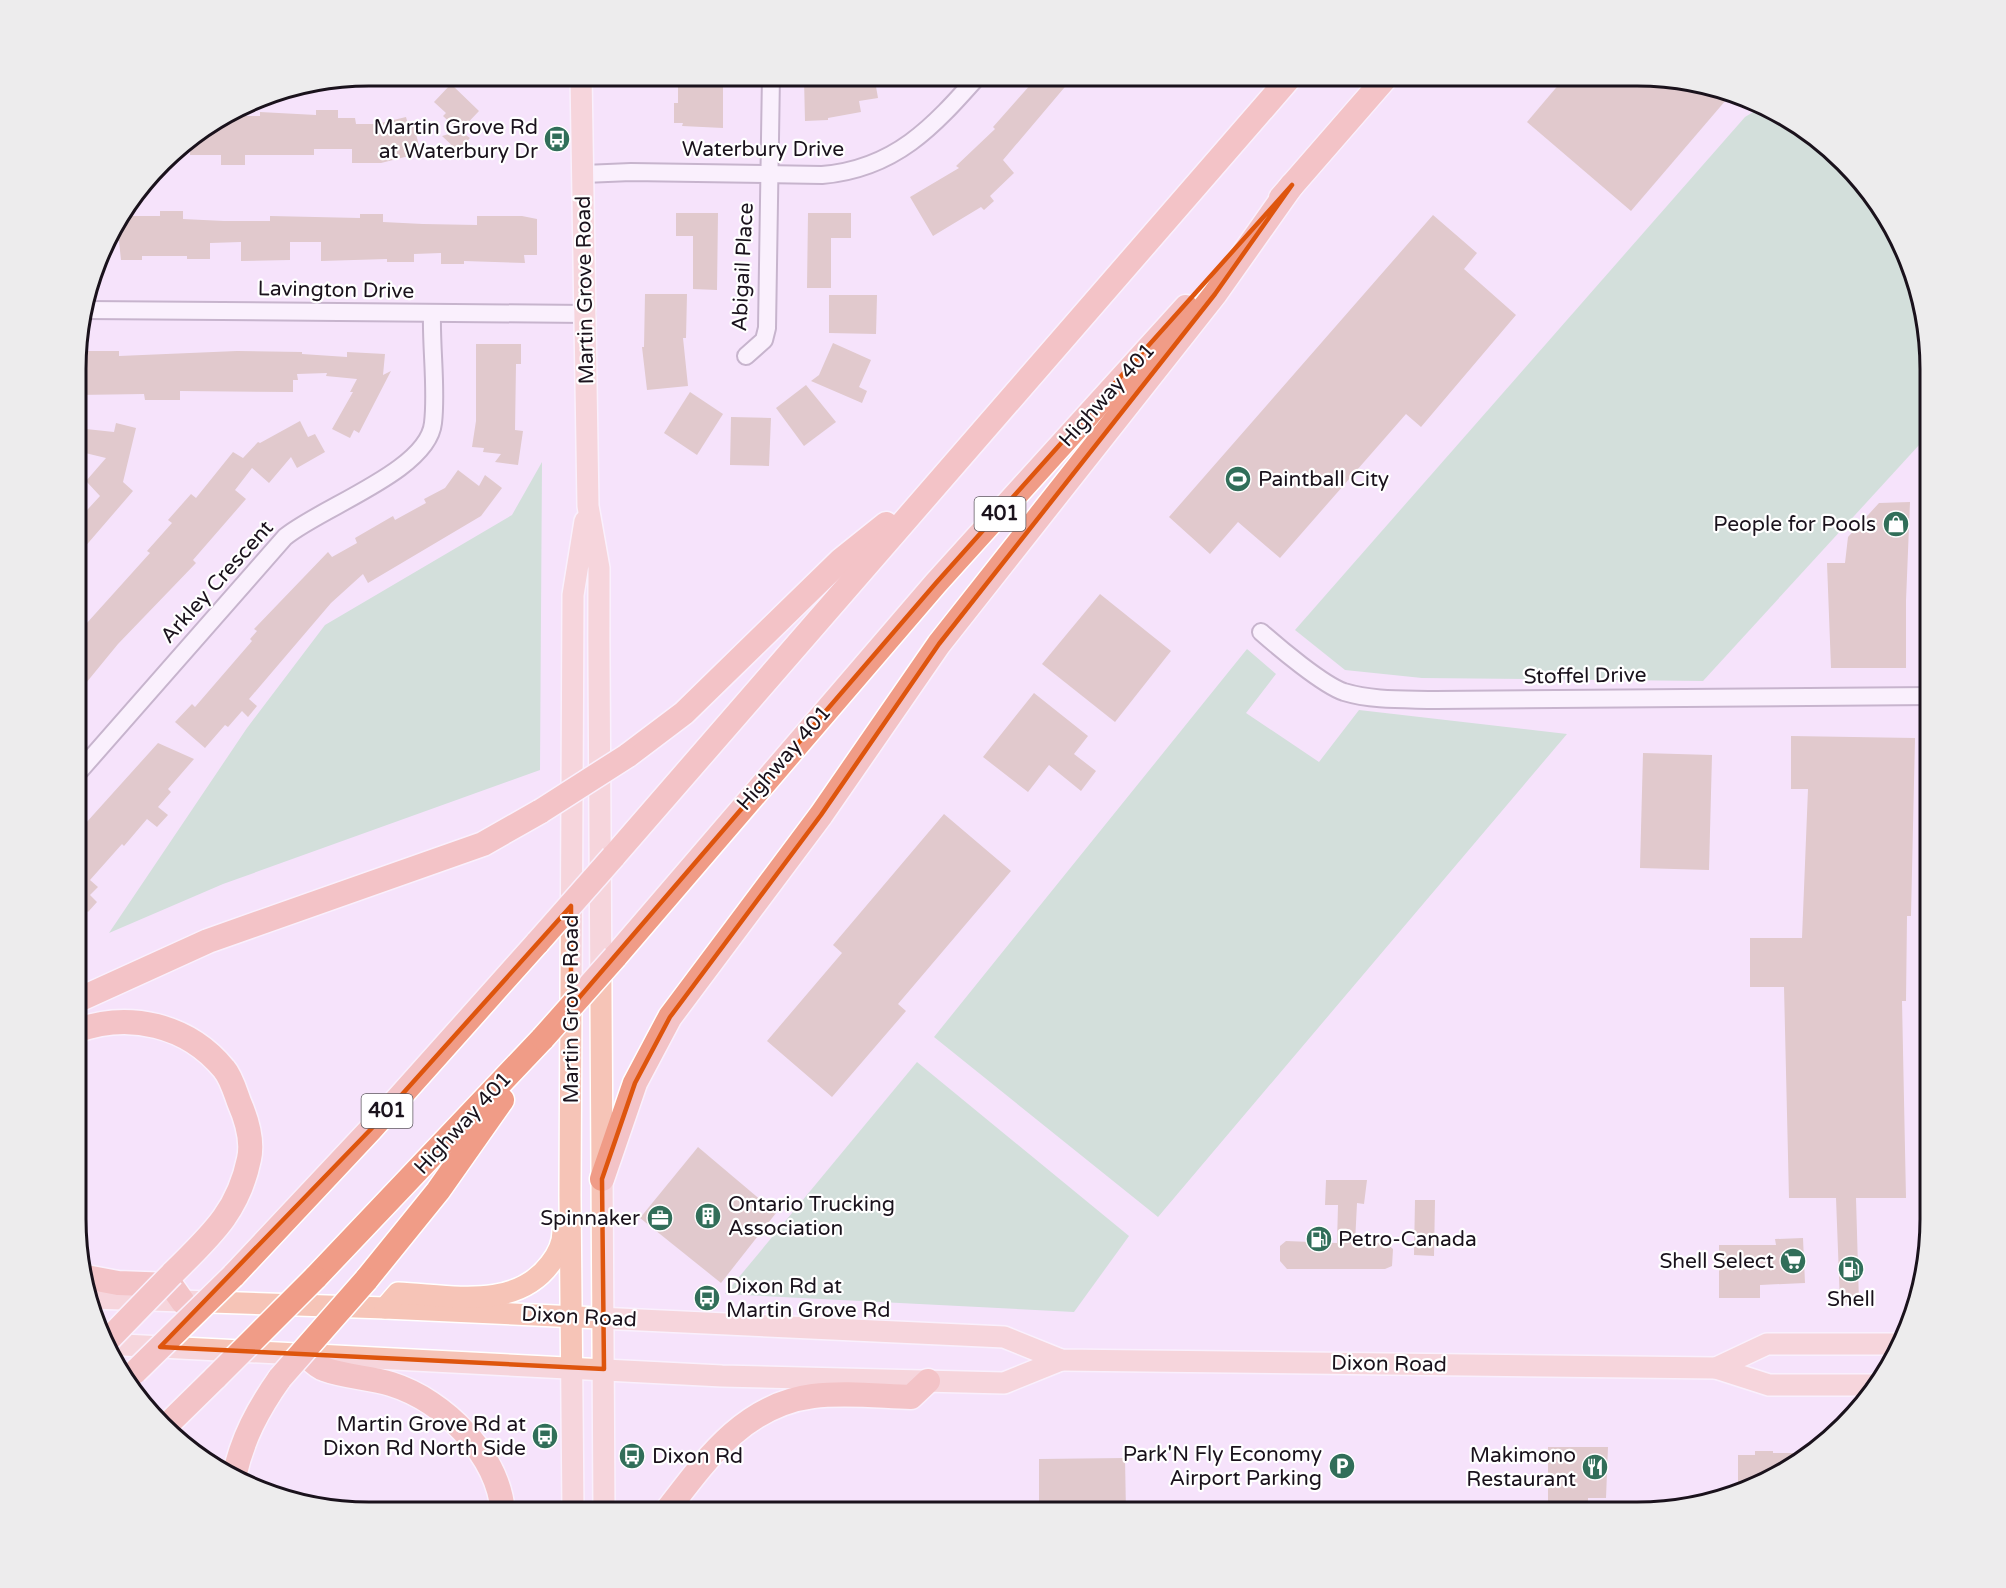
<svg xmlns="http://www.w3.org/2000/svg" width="2006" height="1588" font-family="'Varela Round',sans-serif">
  <rect width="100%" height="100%" fill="#f5e3fb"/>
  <g fill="#a8d9b4">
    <path d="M 1763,106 L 1831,148 L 1908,256 L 1931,369 L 1931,432 L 1703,681 L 1422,678 L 1345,670 L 1295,630 L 1745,117 Z"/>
    <path d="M 542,462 L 540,770 L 223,884 L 109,933 L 247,728 L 325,625 L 512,515 Z"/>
    <path d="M 1247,649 L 1276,674 L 1246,713 L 1319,762 L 1359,710 L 1567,734 L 1158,1217 L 934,1037 Z"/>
    <path d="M 917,1062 L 1129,1236 L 1074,1312 L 725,1294 Z"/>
  </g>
  <g fill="#c7a994">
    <path d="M 678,75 L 723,75 L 723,128 L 682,126 L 683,123 L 674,123 L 674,103 L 678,103 Z"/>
    <path d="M 874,75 L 878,98 L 859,101 L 861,112 L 828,118 L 828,120 L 805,121 L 804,79 L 834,80 Z"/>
    <path d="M 1039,75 L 1075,75 L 1003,160 L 1014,173 L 990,196 L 994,201 L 984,210 L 981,207 L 933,236 L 910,197 L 959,168 L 956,166 L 995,129 L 993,127 Z"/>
    <path d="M 1566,76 L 1656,76 L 1732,93 L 1631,211 L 1527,122 Z"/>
    <path d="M 451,84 L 479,111 L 460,131 L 470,138 L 458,151 L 442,136 L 459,131 L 443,116 L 446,113 L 434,102 Z"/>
    <path d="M 316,110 L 338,110 L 338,118 L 355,118 L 356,124 L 377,124 L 406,117 L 409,128 L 413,123 L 421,153 L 381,163 L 352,163 L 352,149 L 314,149 L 314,155 L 245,155 L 245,165 L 221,165 L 221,155 L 190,155 L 191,139 L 231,116 L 260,116 L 260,112 L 316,115 Z"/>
    <path d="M 160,211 L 183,211 L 183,219 L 224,221 L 270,221 L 270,216 L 360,218 L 360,214 L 383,214 L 383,222 L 423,224 L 477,225 L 477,216 L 522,216 L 537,219 L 537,255 L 524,255 L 525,263 L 464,261 L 464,264 L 441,264 L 441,253 L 414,254 L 414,262 L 387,262 L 387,259 L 321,261 L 321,242 L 290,242 L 290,260 L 241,261 L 241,242 L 210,243 L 210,259 L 187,259 L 187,256 L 142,256 L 142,260 L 121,260 L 119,241 L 108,242 L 114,222 L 119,216 L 160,216 Z"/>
    <path d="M 676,213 L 718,213 L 717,290 L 693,289 L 693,236 L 676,236 Z"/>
    <path d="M 808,213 L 851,213 L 851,238 L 831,238 L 831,288 L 807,288 Z"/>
    <path d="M 1433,215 L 1477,253 L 1464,269 L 1516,315 L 1421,427 L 1406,414 L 1280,558 L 1238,522 L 1210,554 L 1169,517 Z"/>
    <path d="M 645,294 L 687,294 L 686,338 L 683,338 L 688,386 L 647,390 L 642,347 L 644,347 Z"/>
    <path d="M 829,295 L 877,295 L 876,334 L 829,333 Z"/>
    <path d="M 833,343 L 871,360 L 859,387 L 867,391 L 862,403 L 811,381 L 819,375 Z"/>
    <path d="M 476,344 L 521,344 L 521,364 L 516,364 L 515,430 L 523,431 L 518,465 L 495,462 L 501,454 L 483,452 L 484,448 L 472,447 L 476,421 Z"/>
    <path d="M 78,351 L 119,351 L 119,356 L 237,351 L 302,352 L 302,354 L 347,357 L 347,352 L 385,354 L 383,375 L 391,371 L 359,433 L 354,430 L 350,438 L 332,429 L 353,392 L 350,392 L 357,379 L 326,376 L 327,373 L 297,374 L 298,380 L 293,380 L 293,392 L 180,391 L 180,400 L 145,400 L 144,394 L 77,395 Z"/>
    <path d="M 806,385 L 836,422 L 804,446 L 776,408 Z"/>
    <path d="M 690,392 L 723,414 L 697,455 L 664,433 Z"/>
    <path d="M 731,417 L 771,418 L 769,466 L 730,465 Z"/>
    <path d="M 300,421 L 308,437 L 315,434 L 325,452 L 297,468 L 291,457 L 269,483 L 252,468 L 235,490 L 246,499 L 193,560 L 196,563 L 118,644 L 77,694 L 77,634 L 150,553 L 147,551 L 172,523 L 168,520 L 191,494 L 196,498 L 233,452 L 243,458 L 258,442 L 260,443 Z"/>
    <path d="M 116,423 L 136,428 L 123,482 L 133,491 L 77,556 L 77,521 L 100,496 L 86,481 L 106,458 L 81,452 L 86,429 L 114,432 Z"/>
    <path d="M 458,470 L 479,486 L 485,475 L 502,488 L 481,516 L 368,583 L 363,574 L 331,603 L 249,699 L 257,706 L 248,717 L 242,711 L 228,727 L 225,725 L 205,748 L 175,722 L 192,704 L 195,707 L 252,641 L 250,639 L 257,631 L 254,629 L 328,552 L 332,557 L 357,543 L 355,538 L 393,516 L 395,520 L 426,503 L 424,499 L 445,488 Z"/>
    <path d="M 1910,502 L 1906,601 L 1906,668 L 1831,668 L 1827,563 L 1845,563 L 1848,537 L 1879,503 Z"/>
    <path d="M 1100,594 L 1171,651 L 1115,722 L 1042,664 Z"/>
    <path d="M 1034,693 L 1088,736 L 1074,754 L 1096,771 L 1081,791 L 1049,765 L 1028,792 L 983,757 Z"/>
    <path d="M 1791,736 L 1915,738 L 1911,916 L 1907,916 L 1906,1001 L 1902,1001 L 1906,1198 L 1856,1198 L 1859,1302 L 1840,1303 L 1836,1198 L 1789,1198 L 1784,987 L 1750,987 L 1750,938 L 1802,938 L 1808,789 L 1791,789 Z"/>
    <path d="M 158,743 L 194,759 L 168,789 L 171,792 L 158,807 L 168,815 L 157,827 L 147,819 L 124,846 L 122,844 L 90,880 L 98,887 L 90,895 L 97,902 L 88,912 L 81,906 L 76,911 L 77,829 L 83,822 L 85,824 Z"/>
    <path d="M 1643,753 L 1712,755 L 1709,870 L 1640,868 Z"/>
    <path d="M 944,814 L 1011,871 L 898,1004 L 906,1011 L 832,1097 L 767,1041 L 842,953 L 833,945 Z"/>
    <path d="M 698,1147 L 776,1213 L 721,1283 L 640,1218 Z"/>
    <path d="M 1326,1180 L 1367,1180 L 1364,1204 L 1357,1203 L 1355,1243 L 1386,1243 L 1393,1249 L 1392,1266 L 1385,1269 L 1287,1269 L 1280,1261 L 1280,1246 L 1286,1241 L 1337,1243 L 1338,1205 L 1325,1205 Z"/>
    <path d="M 1415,1200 L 1435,1200 L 1434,1256 L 1414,1255 Z"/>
    <path d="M 1803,1238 L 1805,1283 L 1760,1285 L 1760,1298 L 1719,1298 L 1719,1245 L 1776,1245 L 1775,1239 Z"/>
    <path d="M 1548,1447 L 1608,1447 L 1606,1498 L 1588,1498 L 1588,1513 L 1548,1513 Z"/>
    <path d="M 1755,1451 L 1773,1451 L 1773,1453 L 1802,1453 L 1750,1490 L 1738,1493 L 1738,1455 L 1755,1455 Z"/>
    <path d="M 1125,1458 L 1126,1513 L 1039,1513 L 1039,1459 Z"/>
  </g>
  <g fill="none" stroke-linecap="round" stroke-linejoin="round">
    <defs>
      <g id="minor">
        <path d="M 584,174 L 631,172 L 822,175 C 895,169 933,127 979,75"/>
        <path d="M 85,310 L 587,314"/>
        <path d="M 746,356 L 764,340 L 767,328 L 771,75"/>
        <path d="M 1261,632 C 1278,647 1323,685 1344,692 C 1374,701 1406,699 1436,700 L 1931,696"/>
        <path d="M 77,774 L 285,537 C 321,507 428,471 433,423 C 437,390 431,348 432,314"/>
      </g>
      <g id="major">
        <path d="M 581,75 L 588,506 L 599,568 C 598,883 604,1198 604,1513"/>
        <path d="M 92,1298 L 385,1308 L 1004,1337 L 1061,1360 L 1716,1368 L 1769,1385 L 1875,1385"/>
        <path d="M 385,1308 L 398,1293 C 449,1295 515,1311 550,1264 C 558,1254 563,1244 563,1231"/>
        <path d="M 104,1344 L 722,1376 L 1004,1383 L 1061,1360"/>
        <path d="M 1716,1368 L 1767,1344 L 1901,1344"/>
        <path d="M 573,1512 L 570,1196 L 573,595 L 585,521"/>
      </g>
      <g id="highway">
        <path d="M 1281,198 L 1388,75"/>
        <path d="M 627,756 L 684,713 L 841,560 L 886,524"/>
        <path d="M 613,857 L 1292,75"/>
        <path d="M 615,957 L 936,583 L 1186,307"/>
        <path d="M 76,1001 L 208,941 L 483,844 L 541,811"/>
        <path d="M 76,1031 C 129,1011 188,1025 224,1069 C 231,1077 235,1091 239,1102 C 246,1118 253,1141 249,1159 C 238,1213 209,1237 172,1274"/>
        <path d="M 602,1179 L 635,1083 L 670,1017 L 821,815 L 939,644 L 1215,294 L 1292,185"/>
        <path d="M 233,1276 L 371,1129 L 538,942"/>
        <path d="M 86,1277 L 118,1283 L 171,1285 L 183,1302"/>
        <path d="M 315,1278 L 543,1038"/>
        <path d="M 366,1280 L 438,1191 L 502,1100"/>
        <path d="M 306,1355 C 311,1360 317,1367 324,1369 C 345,1377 369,1377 391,1384 C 445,1401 498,1455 503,1512"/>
        <path d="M 165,1427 L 216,1377"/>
        <path d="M 234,1477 C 242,1439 258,1409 280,1378"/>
        <path d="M 665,1513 C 705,1461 743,1405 813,1396 C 845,1392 879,1396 911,1397 L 928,1381"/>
      </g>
    </defs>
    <use href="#minor" stroke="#8f7b96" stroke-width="20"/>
    <use href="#major" stroke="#fff" stroke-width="24"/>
    <use href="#highway" stroke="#fff" stroke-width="27"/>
    <use href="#minor" stroke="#fff" stroke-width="16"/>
    <use href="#major" stroke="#f6c4b7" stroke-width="21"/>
    <use href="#highway" stroke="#f09c87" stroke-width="24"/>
    <defs>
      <g id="highway-bridge">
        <path d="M 541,811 L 627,756"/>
        <path d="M 538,942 L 613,857"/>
        <path d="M 543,1038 L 615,957"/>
        <path d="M 104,1344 L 172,1274"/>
        <path d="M 135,1372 L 233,1276"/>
        <path d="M 216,1377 L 315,1278"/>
        <path d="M 280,1378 L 366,1280"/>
      </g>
    </defs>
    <use href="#highway-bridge" stroke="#fff" stroke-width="27" stroke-linecap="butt"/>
    <use href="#highway-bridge" stroke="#f09c87" stroke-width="24"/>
  </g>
  <path d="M0 0H2006V1588H0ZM 1292,185 L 1215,294 L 939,644 L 821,815 L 670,1017 L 635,1083 L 602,1179 L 604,1369 L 160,1347 L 371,1129 L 571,906 L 571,1007 L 936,583 Z" fill="#f5e3fb" fill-opacity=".55" fill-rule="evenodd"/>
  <path fill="none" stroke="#de550d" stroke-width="4.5" stroke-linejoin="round" d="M 1292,185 L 1215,294 L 939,644 L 821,815 L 670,1017 L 635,1083 L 602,1179 L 604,1369 L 160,1347 L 371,1129 L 571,906 L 571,1007 L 936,583 Z"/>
  <defs>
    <symbol id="bus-disc" viewBox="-11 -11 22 22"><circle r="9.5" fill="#316e59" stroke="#fff"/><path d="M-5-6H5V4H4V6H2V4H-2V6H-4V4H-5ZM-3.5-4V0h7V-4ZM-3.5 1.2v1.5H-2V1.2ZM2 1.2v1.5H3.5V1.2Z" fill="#fff"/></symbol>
    <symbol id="stadium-disc" viewBox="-11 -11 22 22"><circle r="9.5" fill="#316e59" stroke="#fff"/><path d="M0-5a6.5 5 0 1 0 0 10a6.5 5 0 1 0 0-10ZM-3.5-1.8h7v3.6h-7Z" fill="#fff"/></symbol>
    <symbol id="shop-disc" viewBox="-11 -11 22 22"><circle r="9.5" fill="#316e59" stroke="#fff"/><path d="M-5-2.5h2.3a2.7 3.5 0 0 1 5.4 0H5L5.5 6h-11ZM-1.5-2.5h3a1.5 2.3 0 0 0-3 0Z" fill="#fff"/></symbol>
    <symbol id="building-disc" viewBox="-11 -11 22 22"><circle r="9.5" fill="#316e59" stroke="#fff"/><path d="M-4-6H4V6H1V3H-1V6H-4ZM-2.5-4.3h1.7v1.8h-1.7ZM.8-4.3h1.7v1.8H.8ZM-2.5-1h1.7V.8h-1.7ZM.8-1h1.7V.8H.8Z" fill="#fff"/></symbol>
    <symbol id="office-disc" viewBox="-11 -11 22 22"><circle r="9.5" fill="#316e59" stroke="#fff"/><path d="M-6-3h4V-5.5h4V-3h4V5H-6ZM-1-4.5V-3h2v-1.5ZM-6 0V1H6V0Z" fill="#fff"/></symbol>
    <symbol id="fuel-disc" viewBox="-11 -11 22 22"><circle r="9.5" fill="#316e59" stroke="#fff"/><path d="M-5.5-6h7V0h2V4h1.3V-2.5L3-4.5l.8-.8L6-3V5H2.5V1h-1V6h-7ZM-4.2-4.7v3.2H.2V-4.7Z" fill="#fff"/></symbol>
    <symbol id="supermarket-disc" viewBox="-11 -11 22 22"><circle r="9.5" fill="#316e59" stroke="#fff"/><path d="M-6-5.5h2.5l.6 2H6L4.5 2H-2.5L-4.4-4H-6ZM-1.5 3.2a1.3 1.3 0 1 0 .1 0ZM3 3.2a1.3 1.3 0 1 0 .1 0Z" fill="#fff"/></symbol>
    <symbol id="parking-disc" viewBox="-11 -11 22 22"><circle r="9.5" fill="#316e59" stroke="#fff"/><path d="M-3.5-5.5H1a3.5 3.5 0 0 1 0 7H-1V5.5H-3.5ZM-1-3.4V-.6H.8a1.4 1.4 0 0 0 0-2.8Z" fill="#fff"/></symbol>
    <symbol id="restaurant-disc" viewBox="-11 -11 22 22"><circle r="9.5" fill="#316e59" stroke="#fff"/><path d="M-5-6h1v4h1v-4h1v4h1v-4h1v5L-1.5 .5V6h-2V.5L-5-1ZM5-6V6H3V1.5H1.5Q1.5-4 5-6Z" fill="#fff"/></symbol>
  </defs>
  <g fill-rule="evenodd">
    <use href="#bus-disc" x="542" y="124" width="30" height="30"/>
    <use href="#stadium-disc" x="1223" y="464" width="30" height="30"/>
    <use href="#shop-disc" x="1881" y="509" width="30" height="30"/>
    <use href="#building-disc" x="693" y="1201" width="30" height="30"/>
    <use href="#office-disc" x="645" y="1203" width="30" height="30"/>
    <use href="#fuel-disc" x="1304" y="1224" width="30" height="30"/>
    <use href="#supermarket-disc" x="1778" y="1246" width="30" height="30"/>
    <use href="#fuel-disc" x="1836" y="1254" width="30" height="30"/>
    <use href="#bus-disc" x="692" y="1283" width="30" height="30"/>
    <use href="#bus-disc" x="530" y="1421" width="30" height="30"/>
    <use href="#bus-disc" x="617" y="1441" width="30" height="30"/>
    <use href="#parking-disc" x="1327" y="1451" width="30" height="30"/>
    <use href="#restaurant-disc" x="1580" y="1452" width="30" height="30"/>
  </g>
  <g text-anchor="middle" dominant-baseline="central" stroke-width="4.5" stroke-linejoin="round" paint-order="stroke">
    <g fill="#fff" stroke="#5f5960" stroke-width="1.5">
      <rect x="974.5" y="497" width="51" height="34" rx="4.5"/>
      <rect x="361.5" y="1094" width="51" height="34" rx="4.5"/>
    </g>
    <g font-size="20" font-weight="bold" fill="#1a121c">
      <text x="1000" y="514">401</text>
      <text x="387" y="1111">401</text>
    </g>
    <g font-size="21" fill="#1a121c" stroke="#fff" text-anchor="end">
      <text x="538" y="127">Martin Grove Rd<tspan x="538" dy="24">at Waterbury Dr</tspan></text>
      <text x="1258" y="479" text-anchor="start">Paintball City</text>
      <text x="1876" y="524">People for Pools</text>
      <text x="728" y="1204" text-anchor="start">Ontario Trucking<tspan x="728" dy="24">Association</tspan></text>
      <text x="640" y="1218">Spinnaker</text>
      <text x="1338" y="1239" text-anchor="start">Petro-Canada</text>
      <text x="1774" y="1261">Shell Select</text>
      <text x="726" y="1286" text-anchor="start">Dixon Rd at<tspan x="726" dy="24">Martin Grove Rd</tspan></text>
      <text x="1851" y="1299" text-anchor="middle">Shell</text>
      <text x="526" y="1424">Martin Grove Rd at<tspan x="526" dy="24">Dixon Rd North Side</tspan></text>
      <text x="1322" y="1454">Park'N Fly Economy<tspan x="1322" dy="24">Airport Parking</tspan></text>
      <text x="1576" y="1455">Makimono<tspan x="1576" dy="24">Restaurant</tspan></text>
      <text x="652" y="1456" text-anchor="start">Dixon Rd</text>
    </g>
    <g font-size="21" fill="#1a121c" stroke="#fff">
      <text x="763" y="149">Waterbury Drive</text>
      <text transform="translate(743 267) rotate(-87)">Abigail Place</text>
      <text transform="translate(336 290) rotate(1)">Lavington Drive</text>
      <text transform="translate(585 290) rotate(-91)">Martin Grove Road</text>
      <text transform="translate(1107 395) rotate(-48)">Highway 401</text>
      <text transform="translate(217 582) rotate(-48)">Arkley Crescent</text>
      <text transform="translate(1585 676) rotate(-1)">Stoffel Drive</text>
      <text transform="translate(784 758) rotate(-49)">Highway 401</text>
      <text transform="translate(571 1009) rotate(-90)">Martin Grove Road</text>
      <text transform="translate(463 1123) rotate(-47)">Highway 401</text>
      <text transform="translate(579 1317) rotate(3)">Dixon Road</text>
      <text transform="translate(1389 1364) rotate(1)">Dixon Road</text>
    </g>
  </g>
  <path d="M0 0H2006V1588H0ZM369 86H1637A283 283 0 0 1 1920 369V1219A283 283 0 0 1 1637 1502H369A283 283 0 0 1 86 1219V369A283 283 0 0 1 369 86Z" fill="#edeced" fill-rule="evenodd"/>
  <path fill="none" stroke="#1a121c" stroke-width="3" d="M369 86H1637A283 283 0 0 1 1920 369V1219A283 283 0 0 1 1637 1502H369A283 283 0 0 1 86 1219V369A283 283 0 0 1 369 86Z"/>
</svg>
